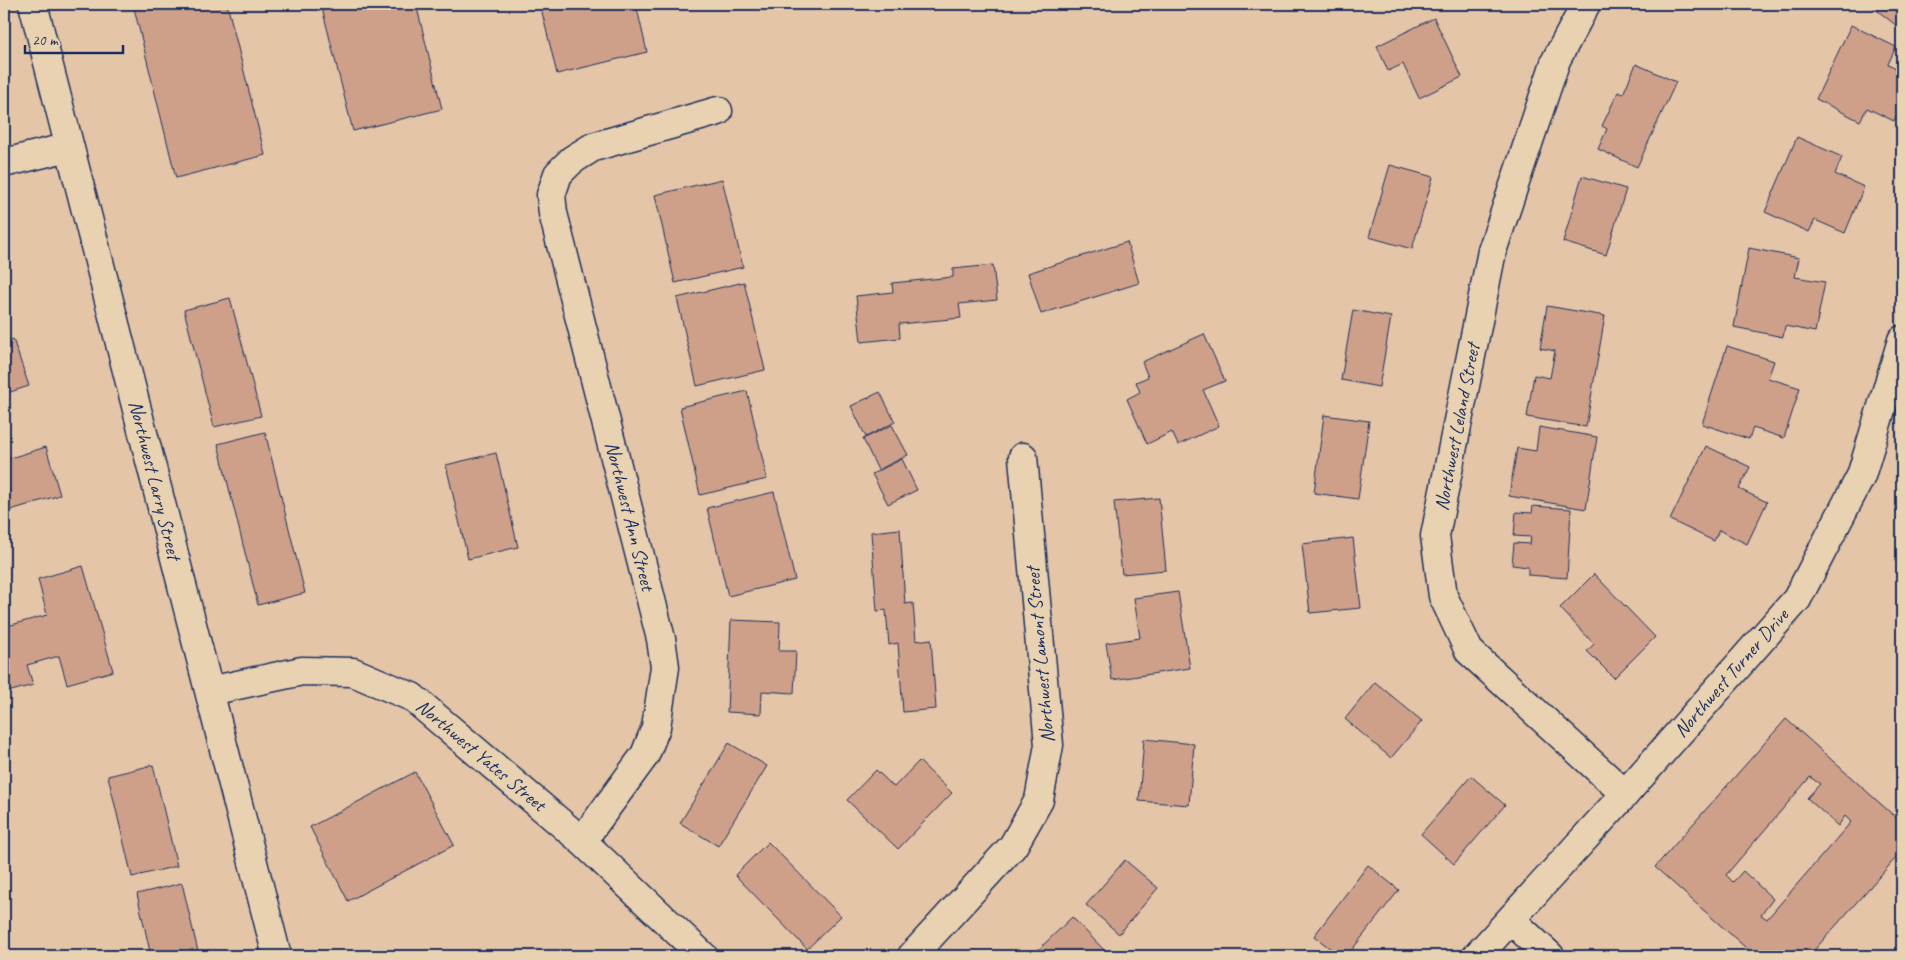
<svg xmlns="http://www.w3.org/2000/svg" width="1906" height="960" font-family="Caveat,sans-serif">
  <rect width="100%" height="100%" fill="#e4c5a7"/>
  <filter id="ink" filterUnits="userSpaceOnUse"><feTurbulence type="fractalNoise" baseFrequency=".02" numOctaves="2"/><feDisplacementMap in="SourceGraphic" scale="10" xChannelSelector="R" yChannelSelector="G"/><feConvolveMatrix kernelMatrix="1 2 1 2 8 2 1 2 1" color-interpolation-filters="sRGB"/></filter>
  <g filter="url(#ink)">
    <g fill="#cea08a" stroke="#1b2f5e" fill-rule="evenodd">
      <path d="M 133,4 L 227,4 L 265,155 L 176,178 Z"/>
      <path d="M 321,4 L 416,4 L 442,109 L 353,131 Z"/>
      <path d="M 540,4 L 636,4 L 647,52 L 557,74 Z"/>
      <path d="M 1869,4 L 1902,4 L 1902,30 Z"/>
      <path d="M 1434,18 L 1462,77 L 1419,98 L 1403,64 L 1388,71 L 1377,46 Z"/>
      <path d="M 1851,25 L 1896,47 L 1888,64 L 1902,71 L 1902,103 L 1894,121 L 1867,108 L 1860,121 L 1816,99 Z"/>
      <path d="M 1636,64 L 1676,82 L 1637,167 L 1598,149 L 1607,129 L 1602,126 L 1618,92 L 1623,94 Z"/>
      <path d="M 1797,137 L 1842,157 L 1835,174 L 1864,187 L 1845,233 L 1815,220 L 1809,232 L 1765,212 Z"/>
      <path d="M 1390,165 L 1433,177 L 1412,249 L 1369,237 Z"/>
      <path d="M 1582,176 L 1626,189 L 1606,255 L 1563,242 Z"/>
      <path d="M 722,179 L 743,267 L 675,283 L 655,195 Z"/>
      <path d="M 1127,242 L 1139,283 L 1041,314 L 1028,273 Z"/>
      <path d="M 1749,248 L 1799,258 L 1795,277 L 1825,282 L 1815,332 L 1785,326 L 1783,337 L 1734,327 Z"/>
      <path d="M 993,265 L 997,300 L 959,304 L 961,318 L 899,324 L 900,338 L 861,342 L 856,296 L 893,292 L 892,283 L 953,277 L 953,269 Z"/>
      <path d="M 744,282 L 765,370 L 697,386 L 677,298 Z"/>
      <path d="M 230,298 L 261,416 L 214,427 L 184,310 Z"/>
      <path d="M 1547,306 L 1605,316 L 1586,427 L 1527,417 L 1534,375 L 1550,378 L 1555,351 L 1540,348 Z"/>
      <path d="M 1353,310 L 1391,317 L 1379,387 L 1341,380 Z"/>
      <path d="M 1204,334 L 1225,381 L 1203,390 L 1219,426 L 1178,445 L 1172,432 L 1147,444 L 1127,399 L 1140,392 L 1136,382 L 1148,377 L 1142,362 Z"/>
      <path d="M 13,339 L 29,386 L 4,394 L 4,342 Z"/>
      <path d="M 1727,346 L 1774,361 L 1768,378 L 1800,388 L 1784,438 L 1753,428 L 1749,439 L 1702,424 Z"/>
      <path d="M 747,391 L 767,479 L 700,495 L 680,407 Z"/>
      <path d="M 880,392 L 895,422 L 866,437 L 851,406 Z"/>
      <path d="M 1324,415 L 1369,421 L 1358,499 L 1314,493 Z"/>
      <path d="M 892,425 L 908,455 L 878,470 L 863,439 Z"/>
      <path d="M 1539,427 L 1597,437 L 1586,509 L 1509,496 L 1517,448 L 1536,451 Z"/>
      <path d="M 265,432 L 305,593 L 258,605 L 218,444 Z"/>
      <path d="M 1706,446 L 1750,467 L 1739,489 L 1767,502 L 1747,544 L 1719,530 L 1714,541 L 1670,520 Z"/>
      <path d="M 46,447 L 60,495 L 4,512 L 4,460 Z"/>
      <path d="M 496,453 L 518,547 L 468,559 L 446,465 Z"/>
      <path d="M 902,459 L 917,490 L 888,504 L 872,474 Z"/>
      <path d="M 774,492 L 795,580 L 728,596 L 707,508 Z"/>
      <path d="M 1159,498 L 1166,570 L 1122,574 L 1114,502 Z"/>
      <path d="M 1533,506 L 1571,509 L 1567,578 L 1528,575 L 1528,567 L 1512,565 L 1514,543 L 1530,544 L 1531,537 L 1514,536 L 1516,512 L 1532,513 Z"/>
      <path d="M 900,529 L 905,604 L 913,603 L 916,641 L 931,639 L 936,709 L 903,712 L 898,643 L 889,645 L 886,610 L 877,611 L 871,532 Z"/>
      <path d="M 1353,538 L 1361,608 L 1310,613 L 1302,544 Z"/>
      <path d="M 83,566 L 113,671 L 67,684 L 59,656 L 27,665 L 33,685 L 4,693 L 4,627 L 47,615 L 38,579 Z"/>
      <path d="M 1594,574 L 1655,637 L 1614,678 L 1587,651 L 1594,644 L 1560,608 Z"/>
      <path d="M 1178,592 L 1190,668 L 1112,680 L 1106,643 L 1140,638 L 1134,598 Z"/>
      <path d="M 731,620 L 780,622 L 779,651 L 796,651 L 794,693 L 762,691 L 761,714 L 727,712 Z"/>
      <path d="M 1375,682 L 1422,721 L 1391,758 L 1345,719 Z"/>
      <path d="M 1786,719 L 1902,823 L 1902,851 L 1809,956 L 1755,956 L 1655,867 ZM 1810,777 L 1820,784 L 1807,798 L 1838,826 L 1845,816 L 1851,822 L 1767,919 L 1761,915 L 1773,899 L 1743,871 L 1733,882 L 1726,875 Z"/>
      <path d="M 1144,739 L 1194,744 L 1189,805 L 1139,801 Z"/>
      <path d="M 729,743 L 767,766 L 718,846 L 680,823 Z"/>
      <path d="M 919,761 L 952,793 L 898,849 L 847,800 L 876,770 L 894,787 Z"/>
      <path d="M 153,765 L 177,866 L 132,877 L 108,776 Z"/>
      <path d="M 415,772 L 454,845 L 348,901 L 310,827 Z"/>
      <path d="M 1471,776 L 1505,805 L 1454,864 L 1421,834 Z"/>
      <path d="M 768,842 L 841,916 L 807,949 L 735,875 Z"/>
      <path d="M 1125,860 L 1158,888 L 1119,934 L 1086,905 Z"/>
      <path d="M 1368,865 L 1399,890 L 1347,956 L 1340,956 L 1314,936 Z"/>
      <path d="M 182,883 L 199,956 L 151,956 L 137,894 Z"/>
      <path d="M 1072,917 L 1106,952 L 1102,956 L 1032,956 Z"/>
    </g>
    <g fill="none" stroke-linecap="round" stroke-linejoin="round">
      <defs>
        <g id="street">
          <path d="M 1586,4 L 1556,60 L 1492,251 L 1435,536 L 1443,596 L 1469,651 L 1625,794"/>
          <path d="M 4,163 L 69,147"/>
          <path d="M 210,691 L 302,671 L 353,672 L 412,697 L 582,841 L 703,956"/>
          <path d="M 582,841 L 645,755 L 656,727 L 665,667 L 661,639 L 553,213 L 551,195 L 558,174 L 572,160 L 593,147 L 718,111"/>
          <path d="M 1511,920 L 1550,956"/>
          <path d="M 912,956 L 1013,846 L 1039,800 L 1049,745 L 1023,457"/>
          <path d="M 1477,956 L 1625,794 L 1797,599 L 1861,476 L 1902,340"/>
        </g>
        <path id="secondary" d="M 33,4 L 277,956"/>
      </defs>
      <use href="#street" stroke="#1b2f5e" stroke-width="31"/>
      <use href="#secondary" stroke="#1b2f5e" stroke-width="31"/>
      <use href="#street" stroke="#e9d2b2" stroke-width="28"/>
      <use href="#secondary" stroke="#e9d2b2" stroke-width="28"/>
    </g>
  </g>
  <g text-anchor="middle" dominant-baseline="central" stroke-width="4.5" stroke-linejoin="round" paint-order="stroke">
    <g font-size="20" fill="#1b2f5e" stroke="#e9d2b2">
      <text transform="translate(1457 427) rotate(-79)">Northwest Leland Street</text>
      <text transform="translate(155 480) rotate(76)">Northwest Larry Street</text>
      <text transform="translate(630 516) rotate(76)">Northwest Ann Street</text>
      <text transform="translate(1040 655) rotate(-95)">Northwest Lamont Street</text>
      <text transform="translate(1731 673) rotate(-49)">Northwest Turner Drive</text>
      <text transform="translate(481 755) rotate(40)">Northwest Yates Street</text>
    </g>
  </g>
  <rect width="1906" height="960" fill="none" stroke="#e9d2b2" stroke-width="20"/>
  <rect x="10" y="10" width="1886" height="940" fill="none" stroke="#1b2f5e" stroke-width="2" filter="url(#ink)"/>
  <path d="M25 45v8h98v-8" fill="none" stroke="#1b2f5e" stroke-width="2.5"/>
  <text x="32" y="45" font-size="15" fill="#1b2f5e" stroke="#e9d2b2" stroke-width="4" paint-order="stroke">20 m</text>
</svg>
